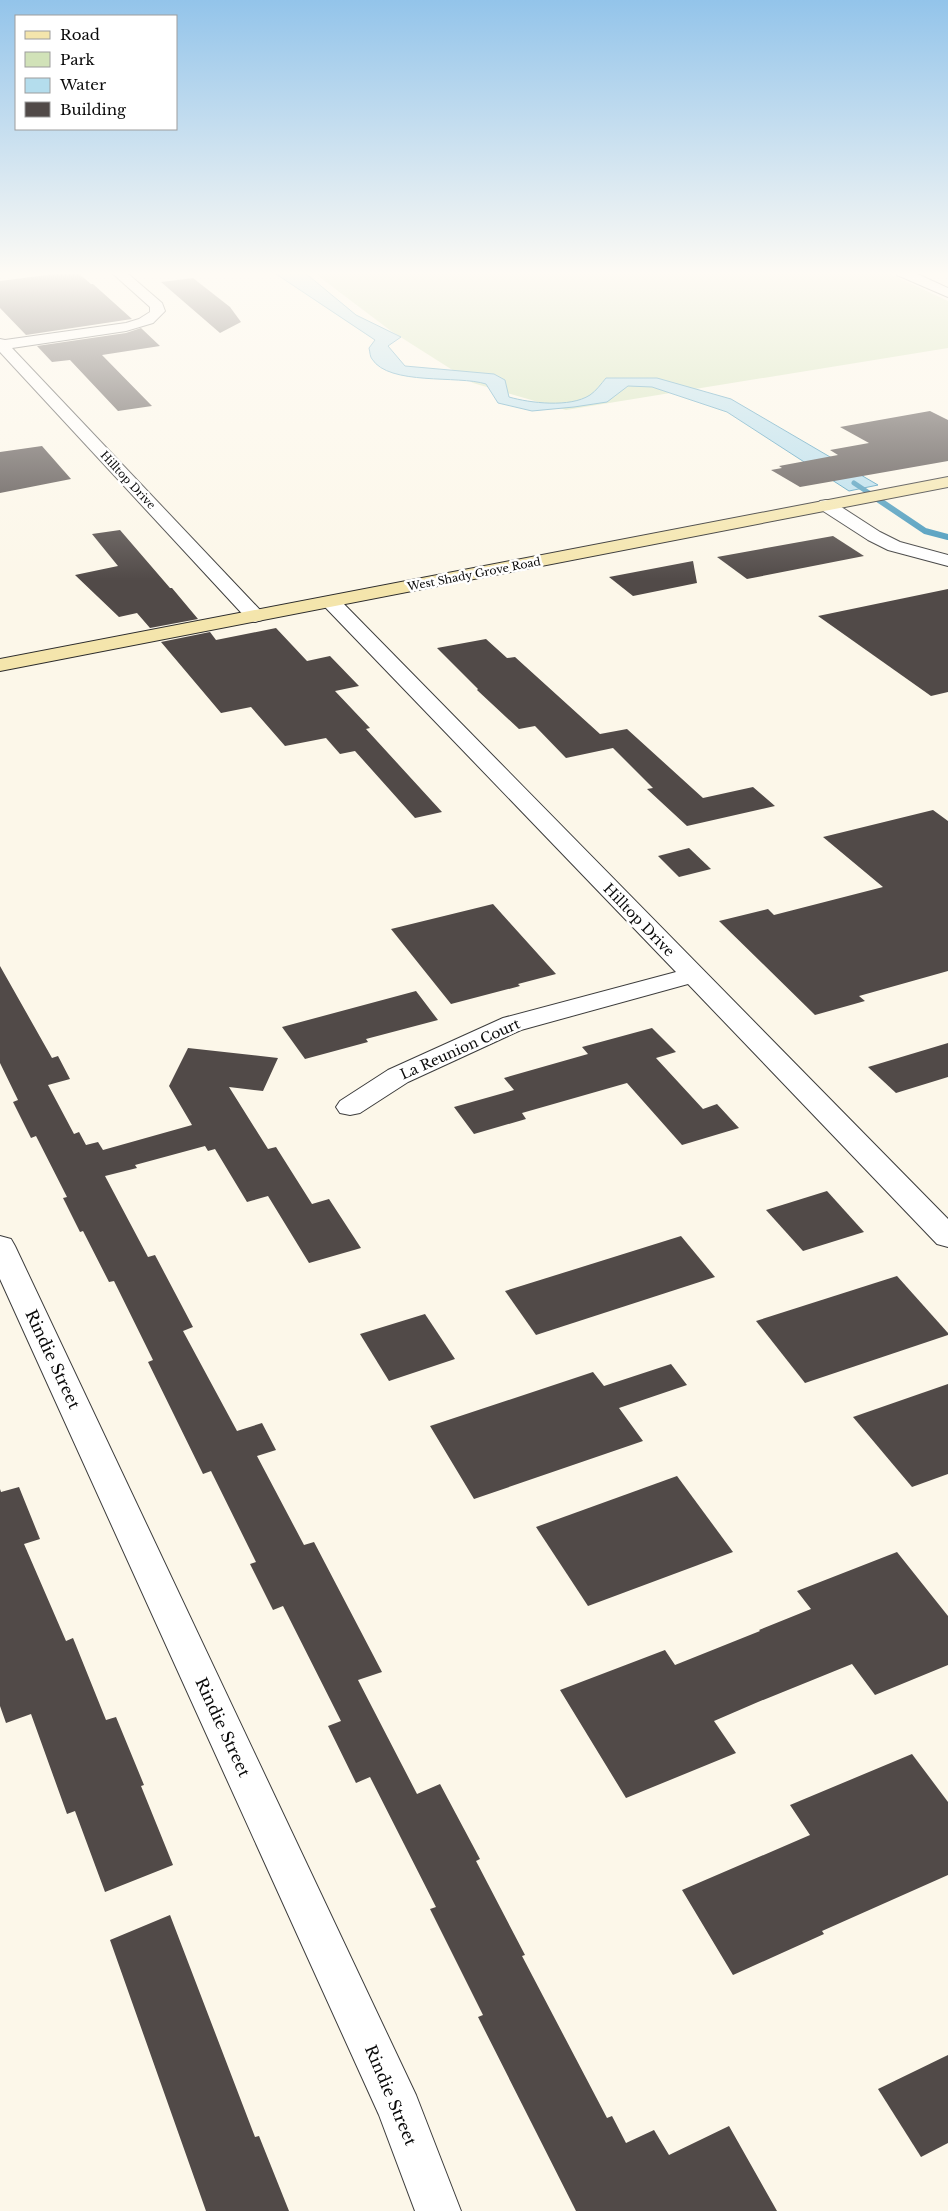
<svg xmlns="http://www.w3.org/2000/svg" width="948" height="2211" font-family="'Libre Baskerville',serif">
  <rect width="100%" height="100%" fill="#fcf7e9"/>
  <path fill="#d1e2b8" d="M 313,272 L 886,272 L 948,301 L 948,348 L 566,410 L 473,383 L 391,331 Z"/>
  <path fill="#b4dded" stroke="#4497bb" d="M 273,272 L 304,272 L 356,315 L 401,337 L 388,346 L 405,366 L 494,374 L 505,380 L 509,397 C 530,403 570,408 590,395 C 596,391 601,384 606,378 L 657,378 L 731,399 L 878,485 L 849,491 L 727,412 L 652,387 L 628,386 L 607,402 L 574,407 L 532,411 L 498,403 L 486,384 C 458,375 389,386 372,359 C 370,357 370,352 369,348 L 375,340 Z"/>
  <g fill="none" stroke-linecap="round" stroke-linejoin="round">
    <path stroke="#4497bb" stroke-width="5" d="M 854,483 L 872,495"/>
    <path stroke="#4497bb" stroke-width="6" d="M 870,494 L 925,531 L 948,537"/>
  </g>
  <g fill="#514a48">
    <path d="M 70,272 L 77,272 L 91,284 L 93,284 L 132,319 L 26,335 L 0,308 L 0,281 Z"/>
    <path d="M 193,278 L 230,307 L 241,322 L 220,333 L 161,282 Z"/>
    <path d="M 141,328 L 160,346 L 102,355 L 152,406 L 118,411 L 70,360 L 52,362 L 37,346 L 126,333 Z"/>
    <path d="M 930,411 L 948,420 L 948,461 L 800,487 L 771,470 L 782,468 L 779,466 L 838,455 L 830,450 L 869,443 L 840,427 Z"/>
    <path d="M 42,446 L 71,479 L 0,493 L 0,452 Z"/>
    <path d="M 120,530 L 170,588 L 172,588 L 198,619 L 150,628 L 137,613 L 119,617 L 75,575 L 118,566 L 92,534 Z"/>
    <path d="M 833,536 L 864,556 L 747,579 L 717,557 Z"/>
    <path d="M 693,561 L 697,583 L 633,596 L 609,577 Z"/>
    <path d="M 948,589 L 948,692 L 931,696 L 818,616 Z"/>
    <path d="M 276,628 L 307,661 L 330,656 L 359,686 L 335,691 L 370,728 L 366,729 L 442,812 L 415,818 L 355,751 L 340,754 L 326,738 L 285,746 L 251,707 L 221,713 L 161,642 L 210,632 L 216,640 Z"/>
    <path d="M 486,639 L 507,658 L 515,657 L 600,734 L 627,729 L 703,798 L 753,787 L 775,806 L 687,826 L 647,789 L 653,788 L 613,748 L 566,758 L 535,726 L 519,729 L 477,690 L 478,689 L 437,648 Z"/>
    <path d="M 933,810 L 948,821 L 948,971 L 859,996 L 865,1001 L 815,1015 L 719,921 L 768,909 L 774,915 L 883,887 L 823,837 Z"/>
    <path d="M 689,848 L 711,869 L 679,877 L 658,856 Z"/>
    <path d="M 493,904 L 556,974 L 518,984 L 520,986 L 451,1004 L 391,929 Z"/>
    <path d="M 0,966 L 52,1058 L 58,1056 L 70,1079 L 48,1085 L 74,1134 L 79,1132 L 86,1145 L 98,1142 L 103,1150 L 192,1125 L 169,1086 L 188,1048 L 278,1058 L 263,1091 L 229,1087 L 268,1149 L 276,1147 L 312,1204 L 329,1199 L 361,1248 L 309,1263 L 268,1196 L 247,1202 L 215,1149 L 208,1151 L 205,1146 L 135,1165 L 137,1168 L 105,1176 L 148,1257 L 155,1255 L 193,1327 L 183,1331 L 237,1431 L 262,1423 L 276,1450 L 257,1456 L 304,1545 L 314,1542 L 382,1672 L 358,1680 L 417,1794 L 440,1784 L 480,1859 L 476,1861 L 525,1955 L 522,1956 L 607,2118 L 612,2116 L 626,2143 L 654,2130 L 669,2155 L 729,2126 L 777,2211 L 576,2211 L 478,2017 L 483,2015 L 430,1909 L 436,1907 L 370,1777 L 356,1783 L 328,1726 L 341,1721 L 283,1606 L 273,1610 L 250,1564 L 256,1562 L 211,1471 L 203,1474 L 148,1362 L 153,1360 L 114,1281 L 109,1282 L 83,1231 L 80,1232 L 63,1198 L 67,1197 L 36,1136 L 31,1138 L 13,1102 L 18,1100 L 0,1063 Z"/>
    <path d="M 416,991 L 438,1020 L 366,1039 L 368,1042 L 305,1059 L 282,1027 Z"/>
    <path d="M 652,1028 L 676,1052 L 656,1058 L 703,1109 L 717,1104 L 739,1128 L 682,1145 L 627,1083 L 522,1113 L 526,1119 L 474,1134 L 454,1107 L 514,1090 L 504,1078 L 588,1054 L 582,1047 Z"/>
    <path d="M 948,1043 L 948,1077 L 896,1093 L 868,1067 Z"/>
    <path d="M 827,1191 L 864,1232 L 803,1251 L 766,1210 Z"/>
    <path d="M 681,1236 L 715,1277 L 536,1335 L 505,1291 Z"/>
    <path d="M 897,1276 L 948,1333 L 948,1335 L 805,1383 L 756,1321 Z"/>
    <path d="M 425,1314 L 455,1359 L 389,1381 L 360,1334 Z"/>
    <path d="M 671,1364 L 687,1385 L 619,1408 L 643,1441 L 474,1499 L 430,1426 L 593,1372 L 604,1386 Z"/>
    <path d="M 948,1384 L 948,1474 L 912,1487 L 853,1417 Z"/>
    <path d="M 677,1476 L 733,1552 L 588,1606 L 536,1527 Z"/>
    <path d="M 19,1487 L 40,1539 L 24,1544 L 66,1641 L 73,1638 L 106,1720 L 116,1717 L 144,1785 L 141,1786 L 173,1865 L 105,1892 L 75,1811 L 67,1814 L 31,1714 L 6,1723 L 0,1706 L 0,1489 L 1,1492 Z"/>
    <path d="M 897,1552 L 948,1616 L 948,1665 L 875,1695 L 852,1664 L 758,1702 L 714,1721 L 736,1753 L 626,1798 L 560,1690 L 665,1650 L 675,1665 L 760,1631 L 759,1630 L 811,1609 L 797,1591 Z"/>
    <path d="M 912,1754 L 948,1802 L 948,1875 L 822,1931 L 824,1934 L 733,1975 L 682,1890 L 810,1835 L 790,1805 Z"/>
    <path d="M 170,1915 L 255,2137 L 259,2136 L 289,2211 L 206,2211 L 110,1940 Z"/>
    <path d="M 948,2055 L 948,2143 L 921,2157 L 878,2089 Z"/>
  </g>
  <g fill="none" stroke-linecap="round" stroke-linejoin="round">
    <defs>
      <g id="minor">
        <path d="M 111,272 L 126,272 L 162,303 L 165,311 L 153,323 L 126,331 L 12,348 L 262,612 L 265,616 L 262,620 L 255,622 L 248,620 L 0,352 L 0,339 L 5,340 L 126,323 L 139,319 L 150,312 L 150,307 Z"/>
        <path d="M 895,272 L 913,272 L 948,288 L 948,297 L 897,275 Z"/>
        <path d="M 826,500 L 832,501 L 880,532 L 900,542 L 948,555 L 948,566 L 888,550 L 868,540 L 820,509 L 817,505 L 820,501 Z"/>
        <path d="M 331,596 L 338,598 L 948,1219 L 948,1247 L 937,1244 L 688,984 L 521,1030 L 408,1082 L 360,1113 L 350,1115 L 340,1113 L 336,1107 L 340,1101 L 388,1070 L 503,1018 L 676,972 L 324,606 L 322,602 L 324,598 Z"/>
        <path d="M 0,1236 L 11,1239 L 15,1246 L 416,2095 L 461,2211 L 415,2211 L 379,2115 L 0,1279 Z"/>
      </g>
      <path id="secondary" d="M 948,477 L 948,487 L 0,671 L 0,659 Z"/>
    </defs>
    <use href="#minor" stroke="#3d3d3d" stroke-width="2"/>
    <use href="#secondary" stroke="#2c2c2c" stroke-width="2"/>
    <use href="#minor" fill="#fff" fill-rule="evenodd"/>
    <use href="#secondary" fill="#f4e5ac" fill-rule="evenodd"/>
  </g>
  <linearGradient id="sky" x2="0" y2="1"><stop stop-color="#93c4ea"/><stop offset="0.47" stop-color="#fefbf5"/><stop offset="1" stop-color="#fefbf5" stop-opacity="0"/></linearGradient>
  <rect width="948" height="581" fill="url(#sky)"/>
  <g text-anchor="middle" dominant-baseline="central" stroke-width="5" stroke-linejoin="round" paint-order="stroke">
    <g font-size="11" fill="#0a0a0a" stroke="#fff">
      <text transform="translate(128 480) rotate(47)">Hilltop Drive</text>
      <text transform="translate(474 574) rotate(-11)">West Shady Grove Road</text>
    </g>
    <g font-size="14" fill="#0a0a0a" stroke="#fff">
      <text transform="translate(639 920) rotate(46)">Hilltop Drive</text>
      <text transform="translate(460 1049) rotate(-24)">La Reunion Court</text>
    </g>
    <g font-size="16" fill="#0a0a0a" stroke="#fff">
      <text transform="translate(53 1359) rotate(65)">Rindie Street</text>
      <text transform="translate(223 1727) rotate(65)">Rindie Street</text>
      <text transform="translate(391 2095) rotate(67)">Rindie Street</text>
    </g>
  </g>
  <rect x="15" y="15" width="162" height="115" fill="#ffffff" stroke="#9d9d9d"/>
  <rect x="25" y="31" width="25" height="8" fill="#f4e5ac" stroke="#9d9d9d"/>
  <text x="60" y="40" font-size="15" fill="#0a0a0a">Road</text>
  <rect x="25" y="52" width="25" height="15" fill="#d1e2b8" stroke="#9d9d9d"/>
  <text x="60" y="65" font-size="15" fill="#0a0a0a">Park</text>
  <rect x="25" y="78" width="25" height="15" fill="#b4dded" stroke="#9d9d9d"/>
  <text x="60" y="90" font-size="15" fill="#0a0a0a">Water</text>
  <rect x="25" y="102" width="25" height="15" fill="#514a48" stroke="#9d9d9d"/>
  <text x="60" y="115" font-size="15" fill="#0a0a0a">Building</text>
</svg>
